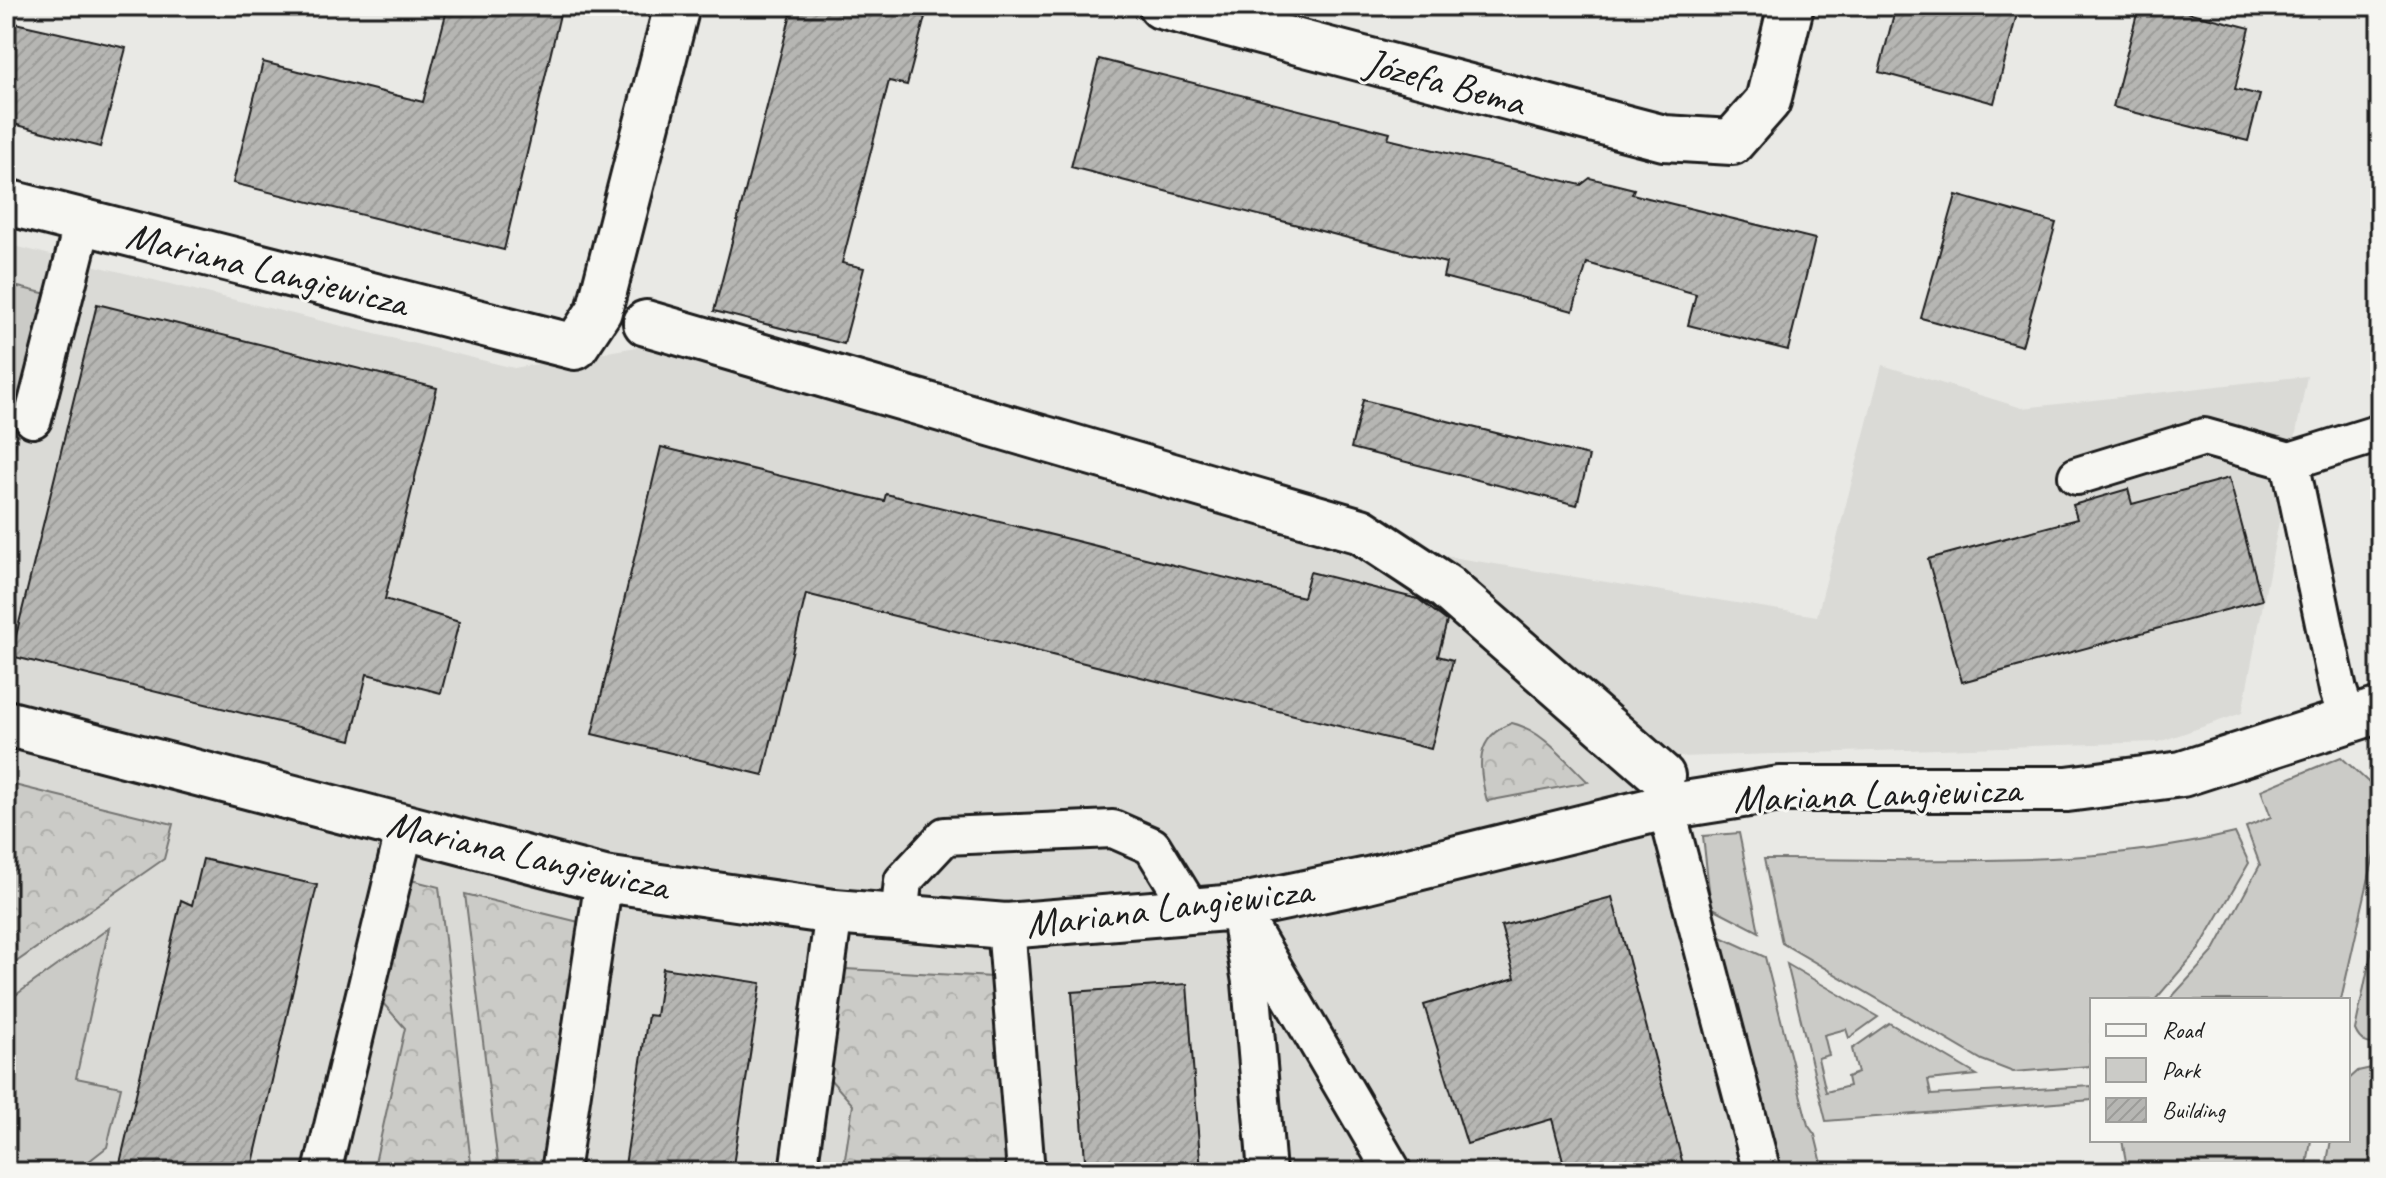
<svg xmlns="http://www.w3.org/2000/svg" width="2386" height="1178" font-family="Caveat,sans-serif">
  <defs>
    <pattern id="forest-crowns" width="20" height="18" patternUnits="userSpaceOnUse" patternTransform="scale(2)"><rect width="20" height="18" fill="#cbcbc7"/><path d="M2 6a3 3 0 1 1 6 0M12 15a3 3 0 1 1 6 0" fill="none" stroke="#aeaeaa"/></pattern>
    <pattern id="building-hatch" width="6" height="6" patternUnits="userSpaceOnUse" patternTransform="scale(2)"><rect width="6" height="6" fill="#b6b6b3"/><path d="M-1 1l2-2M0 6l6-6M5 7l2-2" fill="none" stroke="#9c9c99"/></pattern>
  </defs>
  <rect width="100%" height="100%" fill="#e9e9e5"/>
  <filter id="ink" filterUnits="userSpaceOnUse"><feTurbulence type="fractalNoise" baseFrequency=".0125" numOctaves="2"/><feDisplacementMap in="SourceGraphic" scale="16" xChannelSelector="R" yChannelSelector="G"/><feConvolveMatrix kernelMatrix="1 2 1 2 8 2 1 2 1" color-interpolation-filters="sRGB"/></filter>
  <g filter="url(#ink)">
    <path fill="#dadad6" d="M 6,244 L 514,368 L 660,343 L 1352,541 L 1817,616 L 1882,365 L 2022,408 L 2307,376 L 2242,713 L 2159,742 L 1679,757 L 1708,894 L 1778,1172 L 6,1172 Z"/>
    <g fill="#cbcbc7" stroke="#747472" stroke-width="2">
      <path d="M 6,284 L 51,295 L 6,485 L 8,310 Z"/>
      <path d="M 2341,757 L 2380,793 L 2380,829 L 2341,1000 L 2169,1000 L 2213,952 L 2260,865 L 2246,827 L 2271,817 L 2261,790 Z"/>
      <path d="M 1739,833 L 1759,932 L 1711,907 L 1703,836 Z"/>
      <path d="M 2235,833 L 2249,863 L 2199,949 L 2155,1000 L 2092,1000 L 2090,1066 L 2013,1072 L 1982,1060 L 1782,943 L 1764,859 C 1923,858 2079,871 2235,833 Z"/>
      <path d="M 2380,911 L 2380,1044 C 2367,1045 2360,1042 2355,1030 Z"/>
      <path d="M 109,928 L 76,1078 L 121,1087 L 107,1147 L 75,1172 L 6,1172 L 6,1002 Z"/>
      <path d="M 1719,936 L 1765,957 L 1808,1125 L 1815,1135 L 1824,1172 L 1782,1172 Z"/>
      <path d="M 1787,964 L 1878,1017 L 1849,1038 L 1846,1029 L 1824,1035 L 1829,1055 L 1818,1058 L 1826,1092 L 1849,1086 L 1847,1077 L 1858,1073 L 1852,1049 L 1889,1023 L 1977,1075 L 1928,1080 L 1931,1095 L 2092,1086 L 2092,1100 L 1826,1121 Z"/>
      <path d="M 2380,1066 L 2380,1172 L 2325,1172 L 2331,1140 L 2348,1140 L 2348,1080 L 2358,1071 Z"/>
      <path d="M 2122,1140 L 2311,1140 L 2306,1172 L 2128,1172 Z"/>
    </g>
    <g fill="url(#forest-crowns)" stroke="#747472" stroke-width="2">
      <path d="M 1512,723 C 1542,730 1566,761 1588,782 L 1487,801 C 1478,768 1474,737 1512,723 Z"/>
      <path d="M 6,783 L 173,824 L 164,859 L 6,969 Z"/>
      <path d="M 407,879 L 439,887 L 472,1172 L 373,1172 L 405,1028 L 381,1001 Z"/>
      <path d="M 465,894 L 579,922 L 545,1172 L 499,1172 Z"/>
      <path d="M 845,969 L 993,977 L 1008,1172 L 843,1172 L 853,1105 L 829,1078 Z"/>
    </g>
    <g fill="url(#building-hatch)" stroke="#1c1c1c" stroke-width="2">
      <path d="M 448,6 L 562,6 L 504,250 L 233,183 L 263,62 L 423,102 Z"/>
      <path d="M 793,6 L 884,6 L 925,17 L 907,85 L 889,81 L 842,263 L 864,268 L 844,344 L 714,311 Z"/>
      <path d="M 1896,6 L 2019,6 L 1994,103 L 1879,72 Z"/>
      <path d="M 2139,6 L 2163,6 L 2250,28 L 2235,89 L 2260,95 L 2248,141 L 2113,107 Z"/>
      <path d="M 6,21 L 126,48 L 100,147 L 6,122 Z"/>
      <path d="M 1099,59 L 1390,133 L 1388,139 L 1581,185 L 1590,178 L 1634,189 L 1632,194 L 1815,239 L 1788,350 L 1688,325 L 1696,294 L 1587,263 L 1573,311 L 1443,277 L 1446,263 L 1071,167 Z"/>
      <path d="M 1956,195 L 2056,223 L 2022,346 L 1921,318 Z"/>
      <path d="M 97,304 L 437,388 L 385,599 L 459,622 L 441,693 L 367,674 L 351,740 L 11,656 Z"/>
      <path d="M 1363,400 L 1589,456 L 1577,505 L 1351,448 Z"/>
      <path d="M 661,447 L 884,501 L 886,494 L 1303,597 L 1310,572 L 1418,599 L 1447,621 L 1438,656 L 1453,660 L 1431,749 L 806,594 L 763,775 L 592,734 Z"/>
      <path d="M 2229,478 L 2262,600 L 1962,682 L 1928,559 L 2077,519 L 2073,505 L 2128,489 L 2132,504 Z"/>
      <path d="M 203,859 L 317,885 L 251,1172 L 118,1172 L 181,900 L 192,905 Z"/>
      <path d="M 1612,897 L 1685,1172 L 1566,1172 L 1552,1119 L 1467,1144 L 1424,1005 L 1515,978 L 1501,926 Z"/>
      <path d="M 663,968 L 761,983 L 732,1172 L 624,1172 L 648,1015 L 656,1016 Z"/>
      <path d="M 1187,984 L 1201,1172 L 1086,1172 L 1072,992 Z"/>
    </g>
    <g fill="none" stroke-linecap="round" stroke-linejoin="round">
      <defs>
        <g id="service">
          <path d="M 33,419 L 83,222"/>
          <path d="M 2077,476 L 2204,437 L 2290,461"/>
          <path d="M 2348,720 L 2338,690 L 2290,461 L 2380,433"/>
          <path d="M 1666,807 L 1762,1172"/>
          <path d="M 1238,907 L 1393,1172"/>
          <path d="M 899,918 L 903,881 L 945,836 L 1113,829 L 1152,846 L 1192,911"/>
          <path d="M 1006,926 L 1026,1172"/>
          <path d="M 1242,928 L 1251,982 L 1267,1172"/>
          <path d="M 322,1172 L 405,828"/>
          <path d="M 560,1172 L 604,879"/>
          <path d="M 798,1172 L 834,912"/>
        </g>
        <path id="pedestrian" d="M 646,323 L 1361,531 L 1446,587 L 1662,776"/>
        <g id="minor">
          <path d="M 1161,6 L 1664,138 L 1732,142 L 1768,101 L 1791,6"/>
          <path d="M 6,202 L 575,347 L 599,311 L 677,6"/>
          <path d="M 6,723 L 604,879 L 834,912 L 1006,926 L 1238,907 L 1368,880 L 1666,807 L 1780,789 L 2067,789 L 2182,774 L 2380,710"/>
        </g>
      </defs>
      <use href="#service" stroke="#1c1c1c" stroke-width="42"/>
      <use href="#pedestrian" stroke="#1c1c1c" stroke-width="50"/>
      <use href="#minor" stroke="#1c1c1c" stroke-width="50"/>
      <use href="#service" stroke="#f6f6f2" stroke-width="36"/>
      <use href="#pedestrian" stroke="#f6f6f2" stroke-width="44"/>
      <use href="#minor" stroke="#f6f6f2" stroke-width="44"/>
    </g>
  </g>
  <g text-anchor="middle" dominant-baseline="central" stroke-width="6" stroke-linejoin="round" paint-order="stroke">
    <g font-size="40" fill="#1c1c1c" stroke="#f6f6f2">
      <text transform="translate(1445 82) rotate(15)">Józefa Bema</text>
      <text transform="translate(267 269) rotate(14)">Mariana Langiewicza</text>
      <text transform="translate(1877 794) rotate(-2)">Mariana Langiewicza</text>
      <text transform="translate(528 855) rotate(13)">Mariana Langiewicza</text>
      <text transform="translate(1169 907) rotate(-7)">Mariana Langiewicza</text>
    </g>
  </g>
  <rect width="2386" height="1178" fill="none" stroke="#f6f6f2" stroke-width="32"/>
  <rect x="16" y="16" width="2354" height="1146" fill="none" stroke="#1c1c1c" stroke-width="3" filter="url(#ink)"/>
  <rect x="2090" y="998" width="260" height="144" fill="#f6f6f2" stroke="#9f9f9c" stroke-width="2"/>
  <rect x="2106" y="1024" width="40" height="12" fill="#f6f6f2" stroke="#9f9f9c" stroke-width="2"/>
  <text x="2162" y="1038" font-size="24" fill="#1c1c1c">Road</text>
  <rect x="2106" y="1058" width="40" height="24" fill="#cbcbc7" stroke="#9f9f9c" stroke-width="2"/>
  <text x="2162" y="1078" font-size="24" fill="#1c1c1c">Park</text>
  <rect x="2106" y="1098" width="40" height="24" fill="url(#building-hatch)" stroke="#9f9f9c" stroke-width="2"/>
  <text x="2162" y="1118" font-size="24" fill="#1c1c1c">Building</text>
</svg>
